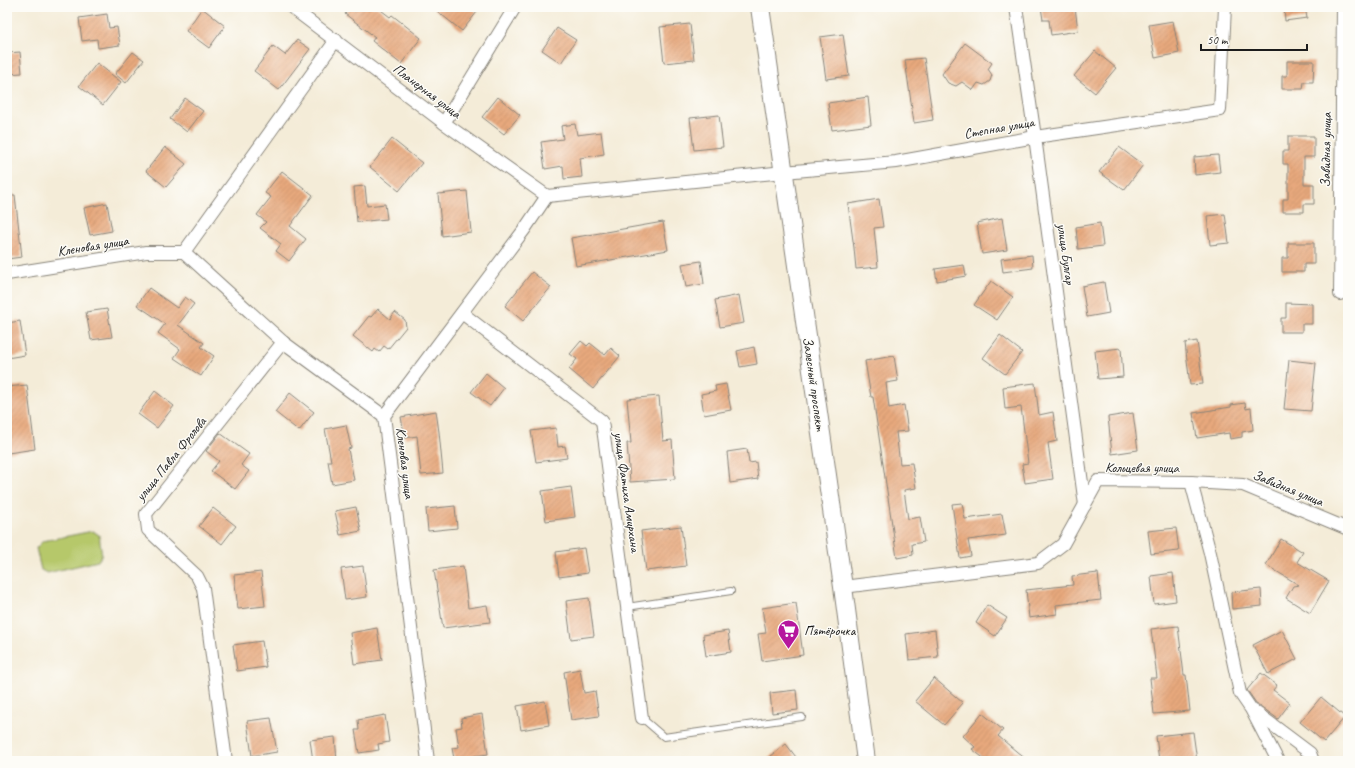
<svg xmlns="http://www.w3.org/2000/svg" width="1355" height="768" font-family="Caveat,sans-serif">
  <defs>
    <pattern id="building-hatch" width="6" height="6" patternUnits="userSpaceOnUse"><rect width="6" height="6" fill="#e7a87d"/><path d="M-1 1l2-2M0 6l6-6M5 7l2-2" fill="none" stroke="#c6906b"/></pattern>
  </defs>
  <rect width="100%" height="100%" fill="#fdfcf7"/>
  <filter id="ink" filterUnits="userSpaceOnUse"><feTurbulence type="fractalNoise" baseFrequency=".025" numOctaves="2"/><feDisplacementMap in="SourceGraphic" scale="8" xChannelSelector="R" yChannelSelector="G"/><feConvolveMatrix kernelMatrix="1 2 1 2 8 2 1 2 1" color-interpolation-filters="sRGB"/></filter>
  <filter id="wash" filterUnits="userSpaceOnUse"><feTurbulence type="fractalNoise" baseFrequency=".012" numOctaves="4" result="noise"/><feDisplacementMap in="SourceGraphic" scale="16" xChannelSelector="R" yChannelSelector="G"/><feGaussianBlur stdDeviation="0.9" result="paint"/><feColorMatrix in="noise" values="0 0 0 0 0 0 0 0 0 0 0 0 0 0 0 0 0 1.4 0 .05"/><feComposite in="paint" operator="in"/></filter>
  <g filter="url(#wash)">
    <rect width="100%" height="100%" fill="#f4ecd8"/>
    <path fill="#b6c86b" stroke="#697244" d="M 93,531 L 99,535 L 102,555 L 98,561 L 47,573 L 41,570 L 36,548 L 43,541 Z"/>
    <g id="blocks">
      <g fill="url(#building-hatch)">
        <path d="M 350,7 L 377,7 L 390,17 L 392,15 L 421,38 L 401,64 L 372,41 L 375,37 L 345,14 Z"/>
        <path d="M 432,7 L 470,7 L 477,12 L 462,31 Z"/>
        <path d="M 1041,7 L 1075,7 L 1078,31 L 1051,35 L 1049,20 L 1043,20 Z"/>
        <path d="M 1291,7 L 1305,7 L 1307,18 L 1285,21 L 1284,8 Z"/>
        <path d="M 202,8 L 225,26 L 209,48 L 186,31 Z"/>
        <path d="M 107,14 L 109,28 L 117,27 L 120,45 L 98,48 L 97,39 L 82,41 L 79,18 Z"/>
        <path d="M 1173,21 L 1179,53 L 1155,58 L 1149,25 Z"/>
        <path d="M 690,24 L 694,60 L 664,63 L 660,27 Z"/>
        <path d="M 557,28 L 576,40 L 561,63 L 542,50 Z"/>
        <path d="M 843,34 L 849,76 L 826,79 L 820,37 Z"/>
        <path d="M 297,40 L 310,49 L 279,90 L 254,71 L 273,46 L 285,55 Z"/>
        <path d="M 965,43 L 992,63 L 988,69 L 992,75 L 990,81 L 984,85 L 978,83 L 973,90 L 962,82 L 956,86 L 948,83 L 942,74 Z"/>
        <path d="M 1095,51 L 1116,68 L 1095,93 L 1074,76 Z"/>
        <path d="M 20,52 L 22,73 L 7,74 L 7,53 Z"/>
        <path d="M 133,52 L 144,60 L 126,83 L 115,74 Z"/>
        <path d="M 924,58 L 933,120 L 914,123 L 905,60 Z"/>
        <path d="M 1287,61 L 1314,61 L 1313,82 L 1304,82 L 1303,89 L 1282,89 L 1282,76 L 1287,76 Z"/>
        <path d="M 97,63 L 121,82 L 103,105 L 79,86 Z"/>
        <path d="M 498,97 L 520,115 L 504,134 L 482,117 Z"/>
        <path d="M 868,97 L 871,125 L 832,130 L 828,103 Z"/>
        <path d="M 185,98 L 203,111 L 187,132 L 170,119 Z"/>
        <path d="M 719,115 L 723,147 L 694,150 L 690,118 Z"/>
        <path d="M 575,124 L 577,135 L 601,132 L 604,154 L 580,158 L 582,177 L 564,179 L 563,166 L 545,169 L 541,142 L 563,139 L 561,126 Z"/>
        <path d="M 1288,136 L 1314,136 L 1314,157 L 1304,157 L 1304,184 L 1314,184 L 1314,204 L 1304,204 L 1304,212 L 1283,212 L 1283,199 L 1288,199 L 1288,164 L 1283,164 L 1283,151 L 1288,151 Z"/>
        <path d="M 392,139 L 422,163 L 399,191 L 370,167 Z"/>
        <path d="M 165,147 L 186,164 L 166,187 L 146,171 Z"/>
        <path d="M 1119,147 L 1143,165 L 1124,190 L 1099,172 Z"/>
        <path d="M 1218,155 L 1220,172 L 1195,175 L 1194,157 Z"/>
        <path d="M 282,171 L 313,195 L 290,226 L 306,239 L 289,261 L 276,251 L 281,244 L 260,228 L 266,222 L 257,215 L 271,197 L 265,193 Z"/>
        <path d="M 365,186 L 367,206 L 385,204 L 387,219 L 357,222 L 354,187 Z"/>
        <path d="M 467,191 L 471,232 L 442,236 L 438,194 Z"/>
        <path d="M 7,195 L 15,195 L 22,257 L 7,259 Z"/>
        <path d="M 879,199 L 883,227 L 874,228 L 878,267 L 856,269 L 854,248 L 848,204 Z"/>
        <path d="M 107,203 L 112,231 L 90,235 L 84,208 Z"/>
        <path d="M 1225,214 L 1229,243 L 1210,245 L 1207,216 Z"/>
        <path d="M 1002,218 L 1007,250 L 982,254 L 977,223 Z"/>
        <path d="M 663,222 L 668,250 L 576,266 L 571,238 Z"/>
        <path d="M 1100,223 L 1103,246 L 1078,249 L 1076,227 Z"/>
        <path d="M 1288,243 L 1314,243 L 1314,264 L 1304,264 L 1304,272 L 1282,272 L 1282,258 L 1288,258 Z"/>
        <path d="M 1032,255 L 1033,268 L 1003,272 L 1001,259 Z"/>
        <path d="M 701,261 L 704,284 L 686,287 L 682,264 Z"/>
        <path d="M 964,265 L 966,276 L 937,281 L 935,269 Z"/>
        <path d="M 532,272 L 551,287 L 523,321 L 505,306 Z"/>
        <path d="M 991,281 L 1013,297 L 997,320 L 974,305 Z"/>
        <path d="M 1104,282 L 1109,313 L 1087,317 L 1082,286 Z"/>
        <path d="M 149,288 L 177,308 L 185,297 L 194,304 L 178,325 L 204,343 L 201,347 L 214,356 L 201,376 L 174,358 L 180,349 L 158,333 L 165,324 L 137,305 Z"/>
        <path d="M 739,295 L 744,323 L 720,327 L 715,300 Z"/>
        <path d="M 1286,303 L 1312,304 L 1312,324 L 1302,324 L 1302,332 L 1281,332 L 1281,318 L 1286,318 Z"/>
        <path d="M 107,309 L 112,337 L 91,340 L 86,312 Z"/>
        <path d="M 378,309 L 390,319 L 395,312 L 405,320 L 406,327 L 388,349 L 384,346 L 379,352 L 375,349 L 373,352 L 353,336 L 369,316 L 371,317 Z"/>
        <path d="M 20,321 L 25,355 L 7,358 L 7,323 Z"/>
        <path d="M 1000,335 L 1022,352 L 1005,374 L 983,358 Z"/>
        <path d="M 581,341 L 587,346 L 590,343 L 605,355 L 611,348 L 620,356 L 593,389 L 569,369 L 577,359 L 570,354 Z"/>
        <path d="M 1197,341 L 1203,384 L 1190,385 L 1185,343 Z"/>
        <path d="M 754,347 L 757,364 L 740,367 L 737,351 Z"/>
        <path d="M 1121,348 L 1123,377 L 1098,379 L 1095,351 Z"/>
        <path d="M 894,356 L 898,381 L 886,383 L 889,408 L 904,405 L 908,431 L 896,432 L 900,464 L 912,463 L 916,488 L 904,490 L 908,519 L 920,517 L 924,542 L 912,544 L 913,555 L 897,558 L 873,397 L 871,397 L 865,361 Z"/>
        <path d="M 1289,360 L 1316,363 L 1311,411 L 1284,409 Z"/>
        <path d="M 486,373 L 504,388 L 490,406 L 471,392 Z"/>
        <path d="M 1035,383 L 1039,415 L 1053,412 L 1057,441 L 1048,443 L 1053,479 L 1025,483 L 1022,464 L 1028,463 L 1021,407 L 1005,409 L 1003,387 Z"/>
        <path d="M 726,384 L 731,410 L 704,415 L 701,394 L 716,391 L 715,386 Z"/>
        <path d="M 27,385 L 35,449 L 8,453 L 7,387 Z"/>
        <path d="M 155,391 L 174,406 L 157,428 L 138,414 Z"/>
        <path d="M 290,393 L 314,412 L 299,431 L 275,412 Z"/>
        <path d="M 659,396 L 663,441 L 672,440 L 675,479 L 630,482 L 627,443 L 631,443 L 627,399 Z"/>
        <path d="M 1245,403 L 1246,409 L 1251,408 L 1253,430 L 1242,432 L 1242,437 L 1230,439 L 1229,433 L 1197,438 L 1193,413 L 1231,407 L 1231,405 Z"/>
        <path d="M 436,411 L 439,432 L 443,473 L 421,475 L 417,436 L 405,438 L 401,417 Z"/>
        <path d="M 1133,413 L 1138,450 L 1112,454 L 1108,417 Z"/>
        <path d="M 346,425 L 351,448 L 348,449 L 354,480 L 332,484 L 328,461 L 331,461 L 325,429 Z"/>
        <path d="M 556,428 L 558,447 L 565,446 L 567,458 L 536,462 L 531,431 Z"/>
        <path d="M 220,433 L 249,454 L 241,465 L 249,471 L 235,489 L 211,471 L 219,461 L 206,451 Z"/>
        <path d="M 747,449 L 749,463 L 756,462 L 758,479 L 730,483 L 727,452 Z"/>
        <path d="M 571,487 L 575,517 L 546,521 L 542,491 Z"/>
        <path d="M 962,503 L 965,519 L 1002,514 L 1006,535 L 968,540 L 971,556 L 960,558 L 952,504 Z"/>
        <path d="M 455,506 L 457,528 L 428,531 L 426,509 Z"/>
        <path d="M 356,507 L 361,531 L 340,535 L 335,511 Z"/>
        <path d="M 213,508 L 236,526 L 222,544 L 199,526 Z"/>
        <path d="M 681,526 L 686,566 L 646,571 L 641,531 Z"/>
        <path d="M 1176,528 L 1179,551 L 1151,554 L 1148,531 Z"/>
        <path d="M 1281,539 L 1303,552 L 1297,562 L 1329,581 L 1310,613 L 1286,598 L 1293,586 L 1299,585 L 1266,565 Z"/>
        <path d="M 584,548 L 588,573 L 559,577 L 556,552 Z"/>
        <path d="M 363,566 L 367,597 L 345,600 L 341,569 Z"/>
        <path d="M 463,566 L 468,608 L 487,605 L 490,622 L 443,628 L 434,570 Z"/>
        <path d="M 261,572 L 265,606 L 238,609 L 234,575 Z"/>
        <path d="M 1098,573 L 1101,600 L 1056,605 L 1057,614 L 1029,618 L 1026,590 L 1073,585 L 1072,576 Z"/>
        <path d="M 1173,573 L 1176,601 L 1154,604 L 1151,576 Z"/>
        <path d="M 1261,589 L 1262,606 L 1232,609 L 1231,592 Z"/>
        <path d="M 589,598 L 594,636 L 571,639 L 566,601 Z"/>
        <path d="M 796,603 L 803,655 L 762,661 L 758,634 L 766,633 L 762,608 Z"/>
        <path d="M 987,605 L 1007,618 L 995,636 L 976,623 Z"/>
        <path d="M 1178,626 L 1184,675 L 1186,675 L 1190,711 L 1154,714 L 1150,678 L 1157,678 L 1151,629 Z"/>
        <path d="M 377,628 L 382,660 L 354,664 L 350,633 Z"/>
        <path d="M 935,630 L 938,657 L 909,660 L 906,634 Z"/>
        <path d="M 1282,630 L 1297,659 L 1268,674 L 1253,645 Z"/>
        <path d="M 728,631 L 731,652 L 706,656 L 703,635 Z"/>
        <path d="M 262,641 L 266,667 L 237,671 L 233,645 Z"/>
        <path d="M 580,669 L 584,693 L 595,691 L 599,716 L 571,720 L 564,672 Z"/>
        <path d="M 1261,673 L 1277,685 L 1273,690 L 1290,703 L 1278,719 L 1256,703 L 1247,690 Z"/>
        <path d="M 934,678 L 963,703 L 944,725 L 915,701 Z"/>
        <path d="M 796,690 L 798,710 L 772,713 L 770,693 Z"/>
        <path d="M 1321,697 L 1345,717 L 1324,742 L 1300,722 Z"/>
        <path d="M 545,701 L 549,725 L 521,730 L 517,706 Z"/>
        <path d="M 982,713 L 1003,730 L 998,736 L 1028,761 L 987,761 L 972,749 L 975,747 L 963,736 Z"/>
        <path d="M 482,714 L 488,754 L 454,759 L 452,748 L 459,747 L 456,728 L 462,727 L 461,718 Z"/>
        <path d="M 385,715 L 389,742 L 378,744 L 379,750 L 359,753 L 355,730 L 359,730 L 358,720 Z"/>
        <path d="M 271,718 L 277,752 L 252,756 L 247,721 Z"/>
        <path d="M 1193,732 L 1197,761 L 1159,761 L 1156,736 Z"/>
        <path d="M 335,737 L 337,761 L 313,761 L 310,740 Z"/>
        <path d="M 786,744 L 799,761 L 765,761 Z"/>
      </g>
    </g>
  </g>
  <g filter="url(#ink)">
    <use href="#blocks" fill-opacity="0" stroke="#88847a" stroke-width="1"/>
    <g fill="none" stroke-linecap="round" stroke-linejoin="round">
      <defs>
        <g id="lane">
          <path d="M 627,607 L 731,591"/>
          <path d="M 642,718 L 664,737 L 802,717"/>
        </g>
        <g id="street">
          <path d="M 291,7 L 444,123 L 547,196"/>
          <path d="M 1016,7 L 1035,137 L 1085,505"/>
          <path d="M 336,40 L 184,252 L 283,342 L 384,416"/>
          <path d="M 444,123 L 515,7"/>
          <path d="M 547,196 L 784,172 L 896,162 L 1035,137 L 1220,110 L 1225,7"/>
          <path d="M 7,274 L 146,252 L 184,252"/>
          <path d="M 1340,294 L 1343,7"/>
          <path d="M 462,313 L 602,421 L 642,718"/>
          <path d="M 1191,482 L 1210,553 L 1240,693 L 1251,709 L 1278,761"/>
          <path d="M 843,587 L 1038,563 L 1063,544 L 1098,481 L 1191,482 L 1243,485 L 1348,529"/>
          <path d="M 1254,711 L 1310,753 L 1313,761"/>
          <path d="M 226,761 L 203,588 L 197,576 L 148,530 L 146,514 L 283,342"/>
          <path d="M 428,761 L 384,416 L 524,230 L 547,196"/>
        </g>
        <path id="secondary" d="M 760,7 L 843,587 L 866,761"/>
      </defs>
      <use href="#lane" stroke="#88847a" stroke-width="8"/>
      <use href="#street" stroke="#88847a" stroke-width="14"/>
      <use href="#secondary" stroke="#88847a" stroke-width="20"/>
      <use href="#lane" stroke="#fff" stroke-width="6"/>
      <use href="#street" stroke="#fff" stroke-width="12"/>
      <use href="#secondary" stroke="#fff" stroke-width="18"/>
    </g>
  </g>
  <defs>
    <symbol id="supermarket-pin" viewBox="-11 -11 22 30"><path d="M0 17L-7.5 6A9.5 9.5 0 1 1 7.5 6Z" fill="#b5179e" stroke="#fdfcf7"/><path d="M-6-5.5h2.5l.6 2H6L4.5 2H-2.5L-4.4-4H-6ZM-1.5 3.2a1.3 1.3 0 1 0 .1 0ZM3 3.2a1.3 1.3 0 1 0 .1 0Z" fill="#fff"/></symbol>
  </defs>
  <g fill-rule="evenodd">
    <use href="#supermarket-pin" x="776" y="618" width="25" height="34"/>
  </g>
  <g text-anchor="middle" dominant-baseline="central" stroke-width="3" stroke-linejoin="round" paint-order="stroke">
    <g font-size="14" fill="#1c1c1c" stroke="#fdfcf7">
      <text transform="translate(427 91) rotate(37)">Планерная улица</text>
      <text transform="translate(999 128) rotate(-10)">Степная улица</text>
      <text transform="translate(1326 150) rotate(-89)">Завидная улица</text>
      <text transform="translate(93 246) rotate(-9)">Кленовая улица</text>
      <text transform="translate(1066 254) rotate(82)">улица Булгар</text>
      <text transform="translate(814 384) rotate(82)">Залесный проспект</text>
      <text transform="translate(171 459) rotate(-51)">улица Павла Фролова</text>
      <text transform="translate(405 463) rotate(83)">Кленовая улица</text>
      <text x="1142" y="467">Кольцевая улица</text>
      <text transform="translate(1288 488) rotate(22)">Завидная улица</text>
      <text transform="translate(627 492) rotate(82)">улица Фатиха Амирхана</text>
    </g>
    <g font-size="14" fill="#1c1c1c" stroke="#fdfcf7" text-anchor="start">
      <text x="804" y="630">Пятёрочка</text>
    </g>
  </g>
  <rect width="1355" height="768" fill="none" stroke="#fdfcf7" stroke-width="24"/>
  <path d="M1201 44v6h106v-6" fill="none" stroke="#1c1c1c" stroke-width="2"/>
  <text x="1207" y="44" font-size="12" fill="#1c1c1c" stroke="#fdfcf7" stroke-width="3" paint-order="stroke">50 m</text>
</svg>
